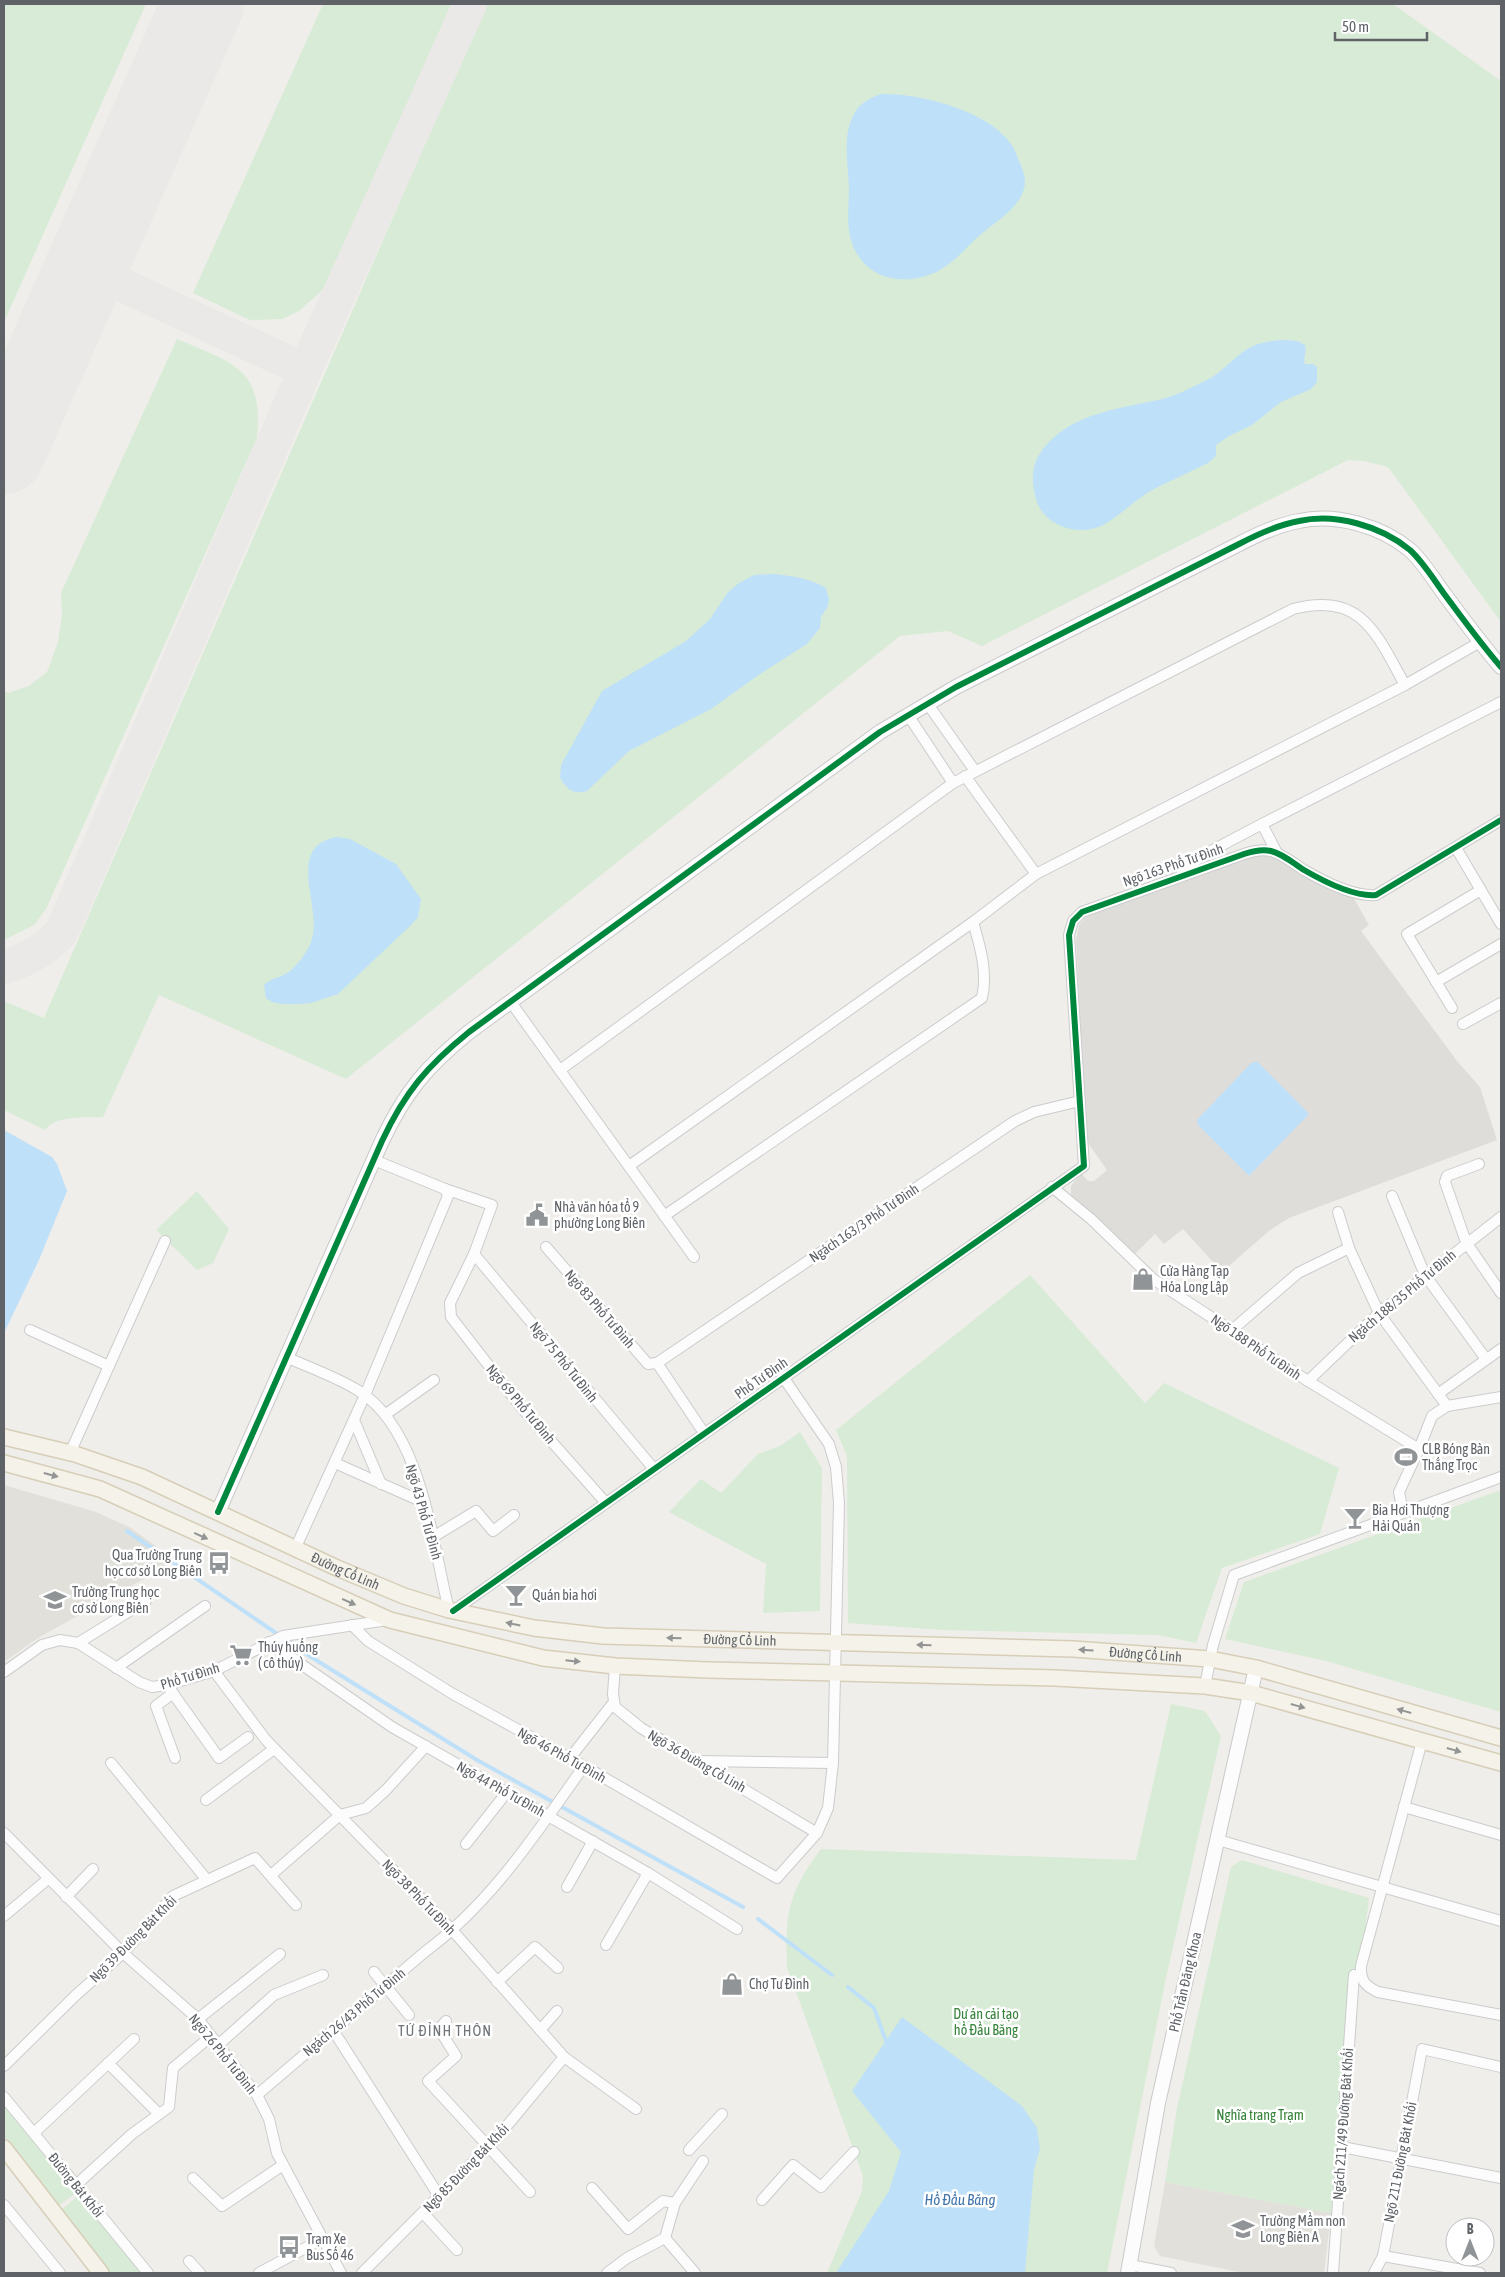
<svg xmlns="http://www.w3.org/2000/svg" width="1505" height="2277" font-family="'Asap Condensed',sans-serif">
  <rect width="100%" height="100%" fill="#efeeea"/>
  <path fill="#dfddda" d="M 1270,854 L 1352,895 L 1369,925 L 1361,931 L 1457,1061 L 1480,1087 L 1497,1140 L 1289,1218 L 1270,1230 L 1222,1272 L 1183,1229 L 1164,1244 L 1155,1234 L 1133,1256 L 1071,1195 L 1071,1186 L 1081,1173 L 1088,1181 L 1094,1181 L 1107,1170 L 1088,1143 L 1086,1132 L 1076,939 L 1079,925 L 1089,914 L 1256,856 Z"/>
  <g fill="#e2e0da">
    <path d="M 4,1485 L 96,1512 L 131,1528 L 176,1561 L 38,1638 L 4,1662 Z"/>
    <path d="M 1165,2182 L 1331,2213 L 1324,2273 L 1244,2273 L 1160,2256 L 1154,2246 Z"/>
  </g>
  <g fill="#d8ebd6">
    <path d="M 4,4 L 146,4 L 4,322 Z"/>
    <path d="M 323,4 L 451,4 L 337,266 L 325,288 L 299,311 L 282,319 L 250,320 L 193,293 Z"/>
    <path d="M 486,4 L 1393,4 L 1501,81 L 1501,622 L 1388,467 L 1364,461 L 1348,460 L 982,646 L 948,631 L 900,636 L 346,1079 L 159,995 L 103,1117 C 86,1118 55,1115 45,1130 L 4,1110 L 4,1001 L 44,1018 Z"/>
    <path d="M 177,339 C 232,363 264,367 257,438 L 46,909 L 34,925 L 4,940 L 4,691 L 8,693 L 29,686 L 47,672 L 58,642 L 62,616 L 61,593 Z"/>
    <path d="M 197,1191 L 229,1229 L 213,1263 L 197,1270 L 156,1230 Z"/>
    <path d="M 1030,1275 L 1145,1403 L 1164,1383 L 1339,1468 L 1320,1534 L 1222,1568 L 1196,1643 L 1158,1635 L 941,1630 L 848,1623 L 847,1456 L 836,1430 Z"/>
    <path d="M 800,1432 L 822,1468 L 820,1611 L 763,1613 L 766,1564 L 669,1512 L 701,1479 L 721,1493 L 758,1454 L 780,1446 Z"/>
    <path d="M 1501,1490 L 1501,1712 L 1326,1661 L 1225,1639 L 1244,1582 Z"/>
    <path d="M 1171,1704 L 1205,1711 L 1221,1736 L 1166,1978 L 1107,2273 L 827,2273 L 862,2191 L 863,2176 L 787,1967 C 785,1913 788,1893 821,1849 L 1136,1860 Z"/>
    <path d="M 1242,1860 L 1369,1898 L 1331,2213 L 1165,2182 L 1177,2108 L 1231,1867 Z"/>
    <path d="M 4,2104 L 76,2193 L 57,2207 L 4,2137 Z"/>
    <path d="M 78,2196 L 144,2273 L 111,2273 L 60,2211 Z"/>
  </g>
  <g fill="#bfe0f9">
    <path d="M 881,94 C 919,93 992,111 1013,147 C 1015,151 1017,156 1019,161 C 1023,170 1027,178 1024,189 C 1019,208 994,223 980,235 C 967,246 956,261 940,270 C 907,288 863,281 851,240 C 846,223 849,205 849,188 C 848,164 842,136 854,114 C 859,103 870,98 881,94 Z"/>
    <path d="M 1286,340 L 1298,341 L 1305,345 C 1307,352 1303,358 1305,364 L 1313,364 L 1317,367 L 1317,382 L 1311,389 L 1281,402 L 1252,425 L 1229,436 L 1216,445 L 1216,456 L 1208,463 C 1190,472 1172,480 1154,489 C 1135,499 1118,518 1101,526 C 1076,537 1043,525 1036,499 C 1031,481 1031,464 1043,449 C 1073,411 1122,409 1166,398 C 1180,394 1194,386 1207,380 C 1224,372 1236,353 1253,346 C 1263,342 1275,340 1286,340 Z"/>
    <path d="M 774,574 C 793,576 809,578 826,588 L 829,599 L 828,606 L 821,617 L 820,628 L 807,644 L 760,674 L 711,709 L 629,751 L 587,791 C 573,795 566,789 560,777 L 561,765 L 602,691 L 686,641 L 710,619 L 728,592 L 739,583 L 754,575 Z"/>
    <path d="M 336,837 L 350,839 L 396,864 L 421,899 L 418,917 L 410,926 L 338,994 L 311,1003 L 299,1004 L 282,1004 L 272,1002 L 266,998 L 264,985 C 271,978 279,978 287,973 C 295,969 305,954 309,947 C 328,913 281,848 336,837 Z"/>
    <path d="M 1255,1062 L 1258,1062 L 1309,1114 L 1249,1176 L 1198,1125 L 1197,1120 L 1251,1063 Z"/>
    <path d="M 4,1130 L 52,1157 L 57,1164 L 67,1191 L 39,1260 L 4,1333 Z"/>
    <path d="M 902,2017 L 1022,2106 L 1037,2128 L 1040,2149 L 1034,2169 L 1025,2273 L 836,2273 L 889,2191 L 901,2152 L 852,2091 Z"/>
  </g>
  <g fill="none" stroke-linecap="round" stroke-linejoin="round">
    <g stroke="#bfe0f9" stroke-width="4">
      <path d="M 127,1531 L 311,1657 L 477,1760 L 743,1907"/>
      <path d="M 758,1919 L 832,1975"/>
      <path d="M 848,1987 L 874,2008 L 886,2041"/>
    </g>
    <g stroke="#eae9e7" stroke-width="34">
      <path d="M 86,268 L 305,370"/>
      <path d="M 4,967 C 27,960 46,950 62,931 L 305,370 L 470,4"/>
    </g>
    <path stroke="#eae9e7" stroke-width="82" d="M 4,453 L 203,4"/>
    <defs>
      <g id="street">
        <path d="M 927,703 L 975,771"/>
        <path d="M 908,715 L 953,783"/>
        <path d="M 965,776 L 1036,874"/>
        <path d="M 1262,824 L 1277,853"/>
        <path d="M 1456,848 L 1501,924"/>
        <path d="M 1182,871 L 1207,853 L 1262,824 L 1501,702"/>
        <path d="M 1436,982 L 1501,944"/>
        <path d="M 510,1001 L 694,1257"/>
        <path d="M 1452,1008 L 1407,934 L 1481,890"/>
        <path d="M 1463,1024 L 1501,1003"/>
        <path d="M 560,1070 L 953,783 L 1293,609 C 1361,591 1376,633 1405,685"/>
        <path d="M 1479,1164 L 1447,1176 L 1445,1182 L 1466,1242 L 1501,1293"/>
        <path d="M 629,1166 L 973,922 L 1036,874 L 1405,685 L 1480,642"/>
        <path d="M 1052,1187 L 1091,1219 L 1153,1279 L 1308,1381 L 1419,1449 L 1399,1492 L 1403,1512"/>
        <path d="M 445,1189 L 492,1205 L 474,1254 L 450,1303 L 451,1317 L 521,1407 L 606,1503"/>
        <path d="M 1392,1196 L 1425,1275 L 1486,1359"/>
        <path d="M 1338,1212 L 1349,1248"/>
        <path d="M 664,1216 L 982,998 C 988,972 980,946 973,922"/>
        <path d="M 546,1247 L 648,1364 L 657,1363 L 1015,1121 L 1034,1112 L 1080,1101"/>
        <path d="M 474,1254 L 654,1469"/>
        <path d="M 30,1330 L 109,1366"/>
        <path d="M 1232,1330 L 1298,1273 L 1349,1248 L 1379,1313 L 1447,1406"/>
        <path d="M 286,1357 C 310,1368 337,1377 359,1391 C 422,1431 432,1543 449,1610"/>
        <path d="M 657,1363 L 704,1433"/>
        <path d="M 1308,1381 L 1379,1313 L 1501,1217"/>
        <path d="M 1438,1394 L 1501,1349"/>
        <path d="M 386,1414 L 434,1380"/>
        <path d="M 354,1420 L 381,1484"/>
        <path d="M 1419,1449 L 1432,1416 L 1447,1406 L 1501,1397"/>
        <path d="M 70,1453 L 165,1241"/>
        <path d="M 335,1463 L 425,1503"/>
        <path d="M 433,1537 L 476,1511 L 493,1531 L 514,1515"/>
        <path d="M 295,1549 L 365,1395 L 448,1196 L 445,1189 L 374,1160"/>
        <path d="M 453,1611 L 1084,1166 L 1069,935 L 1073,921 L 1082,912 L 1244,854 C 1253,851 1262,849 1271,851 C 1283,854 1293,863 1304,870 C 1323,881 1353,897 1376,895 L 1501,820"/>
        <path d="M 352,1625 L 368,1641 L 453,1694 L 584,1766 L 777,1878 L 817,1833 L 828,1808 L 833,1763 L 839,1503 L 836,1467 L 829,1444 L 783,1377"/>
        <path d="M 269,1642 L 392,1727 L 648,1873 L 737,1929"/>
        <path d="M 78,1643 L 146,1601"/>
        <path d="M 615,1666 L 613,1694 L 615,1707 L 641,1728 L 817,1833"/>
        <path d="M 116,1668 L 205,1606"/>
        <path d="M 214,1671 L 266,1740 L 453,1931 L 564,2057 L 636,2109"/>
        <path d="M 4,1672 L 42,1645 L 60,1640 L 78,1643 L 139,1682 L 152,1687 L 167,1685 L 214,1671 L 283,1636 L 387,1620"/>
        <path d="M 167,1685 L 219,1758 L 248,1737"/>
        <path d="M 1205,1686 L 1213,1645 L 1234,1575 L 1501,1477"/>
        <path d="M 173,1693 L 156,1706 L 175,1758"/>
        <path d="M 1422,1741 L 1361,1966 C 1360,1980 1365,1986 1378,1992 L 1501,2015"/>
        <path d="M 570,1758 L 614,1702"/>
        <path d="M 701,1761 L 833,1763"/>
        <path d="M 111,1763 L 207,1880"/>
        <path d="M 206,1800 L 274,1749"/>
        <path d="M 1404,1807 L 1501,1835"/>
        <path d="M 4,1833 L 123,1953 L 198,2019 L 257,2095 L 269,2119 L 277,2153 L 341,2273"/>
        <path d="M 1218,1840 L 1501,1921"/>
        <path d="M 466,1844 L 507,1792"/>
        <path d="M 271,1875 L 340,1815 L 366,1808 L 386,1790 L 426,1746"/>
        <path d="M 567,1887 L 593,1841"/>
        <path d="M 66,1897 L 93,1869"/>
        <path d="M 4,1916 L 48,1879"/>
        <path d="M 606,1945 L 648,1873"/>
        <path d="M 374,1972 L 409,2015"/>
        <path d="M 497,1982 L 535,1947 L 558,1968"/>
        <path d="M 198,2019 L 280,1954"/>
        <path d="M 446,2021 L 439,2029 L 456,2056 L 428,2081 L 530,2192"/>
        <path d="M 333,2030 L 439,2196"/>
        <path d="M 540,2030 L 557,2011"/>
        <path d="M 217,2046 L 274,1995 L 323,1975"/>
        <path d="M 108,2063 L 159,2114"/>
        <path d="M 4,2066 L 76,1995 L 123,1953 L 173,1896 L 255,1858 L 296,1905"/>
        <path d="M 257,2095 L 426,1951 C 492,1902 537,1832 584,1766"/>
        <path d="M 4,2097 L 148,2273"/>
        <path d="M 34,2133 L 134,2039"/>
        <path d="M 1342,2147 L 1501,2178"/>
        <path d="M 689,2150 L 722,2114"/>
        <path d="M 193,2178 L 222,2206 L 283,2165"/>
        <path d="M 76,2185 L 132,2134 L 169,2107 L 173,2068 L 210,2037"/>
        <path d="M 592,2188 L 628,2229 L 663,2201 L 675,2203"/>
        <path d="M 762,2200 L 793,2165 L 821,2187 L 854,2152"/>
        <path d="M 4,2205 L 60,2273"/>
        <path d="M 423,2213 L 457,2250"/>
        <path d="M 665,2238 L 695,2273"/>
        <path d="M 1383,2256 L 1480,2273"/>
        <path d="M 189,2261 L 200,2273"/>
        <path d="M 1130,2265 L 1171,2273"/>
        <path d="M 259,2273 L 322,2239"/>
        <path d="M 362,2273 L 496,2139 L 564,2057"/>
        <path d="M 607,2273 L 627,2258 L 665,2238 L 675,2203 L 703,2161"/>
        <path d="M 1333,2273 L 1354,1975"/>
        <path d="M 1374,2273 L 1383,2256 L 1422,2049 L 1501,2067"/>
      </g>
      <g id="secondary">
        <path d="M 218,1512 L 382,1141 C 405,1092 427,1066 469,1032 L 880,732 L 956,687 L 1239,544 C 1258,534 1277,525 1299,521 C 1336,513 1381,526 1410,550 C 1424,563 1434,580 1445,595 C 1463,619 1481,644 1501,667"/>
        <path d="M 1128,2273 L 1158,2103 L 1256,1668"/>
      </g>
      <g id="primary">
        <path id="s1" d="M 4,1437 L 75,1454 L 142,1477 L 337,1568 L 404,1596 L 449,1610 L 534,1628 L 603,1636 L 1073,1649 L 1210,1659 L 1256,1668 L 1501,1738"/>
        <path d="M 4,1463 L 100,1489 L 390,1620 L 543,1658 L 615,1666 L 708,1670 L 1055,1678 L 1205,1686 L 1251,1693 L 1501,1763"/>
        <path d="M 4,2148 L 101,2273"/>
      </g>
    </defs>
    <use href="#street" stroke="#cbcccc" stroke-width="12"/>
    <use href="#secondary" stroke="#cacacb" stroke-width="16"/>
    <use href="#primary" stroke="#d7ceb8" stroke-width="18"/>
    <use href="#street" stroke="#fdfcfc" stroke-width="10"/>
    <use href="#secondary" stroke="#fdfcfc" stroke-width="14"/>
    <use href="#primary" stroke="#f4f2e9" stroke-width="15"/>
    <defs>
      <g id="cycleway">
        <path d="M 218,1512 L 382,1141 C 405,1092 427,1066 469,1032 L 880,732 L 956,687 L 1239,544 C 1258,534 1277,525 1299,521 C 1336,513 1381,526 1410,550 C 1424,563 1434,580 1445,595 C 1463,619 1481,644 1501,667"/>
        <path d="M 453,1611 L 1084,1166 L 1069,935 L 1073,921 L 1082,912 L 1244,854 C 1253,851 1262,849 1271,851 C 1283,854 1293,863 1304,870 C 1323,881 1353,897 1376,895 L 1501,820"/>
      </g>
    </defs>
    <use href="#cycleway" stroke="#fff" stroke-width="9"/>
    <use href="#cycleway" stroke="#00873e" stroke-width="6"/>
  </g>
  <defs><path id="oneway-solid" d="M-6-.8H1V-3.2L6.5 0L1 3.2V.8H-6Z" transform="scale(1.25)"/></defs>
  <g fill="#939595">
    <use href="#oneway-solid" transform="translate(51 1475) rotate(15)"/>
    <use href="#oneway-solid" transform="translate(201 1536) rotate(24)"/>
    <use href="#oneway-solid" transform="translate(349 1602) rotate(24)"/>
    <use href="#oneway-solid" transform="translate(513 1624) rotate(-168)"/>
    <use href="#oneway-solid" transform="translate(674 1638) rotate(-178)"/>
    <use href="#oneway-solid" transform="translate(924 1645) rotate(-179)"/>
    <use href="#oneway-solid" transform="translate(1086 1650) rotate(-177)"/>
    <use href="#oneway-solid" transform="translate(573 1661) rotate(6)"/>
    <use href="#oneway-solid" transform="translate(1298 1706) rotate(16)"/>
    <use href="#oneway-solid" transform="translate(1404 1711) rotate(-164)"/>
    <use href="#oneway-solid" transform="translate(1454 1750) rotate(16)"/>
  </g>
  <defs>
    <symbol id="civic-bare" viewBox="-9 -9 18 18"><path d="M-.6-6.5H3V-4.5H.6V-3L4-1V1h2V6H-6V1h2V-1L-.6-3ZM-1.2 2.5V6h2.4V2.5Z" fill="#919496" stroke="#fff" stroke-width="2.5" paint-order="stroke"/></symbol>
    <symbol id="shop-bare" viewBox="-9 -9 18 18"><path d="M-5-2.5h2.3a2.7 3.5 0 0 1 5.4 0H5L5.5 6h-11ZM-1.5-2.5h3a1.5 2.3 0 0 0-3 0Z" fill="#919496" stroke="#fff" stroke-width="2.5" paint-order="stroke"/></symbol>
    <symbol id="stadium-bare" viewBox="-9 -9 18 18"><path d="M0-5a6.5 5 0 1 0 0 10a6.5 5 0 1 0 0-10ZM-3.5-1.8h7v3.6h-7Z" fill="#919496" stroke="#fff" stroke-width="2.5" paint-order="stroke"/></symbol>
    <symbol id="bar-bare" viewBox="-9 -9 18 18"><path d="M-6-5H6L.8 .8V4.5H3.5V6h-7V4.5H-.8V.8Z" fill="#919496" stroke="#fff" stroke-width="2.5" paint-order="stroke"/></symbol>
    <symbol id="bus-bare" viewBox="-9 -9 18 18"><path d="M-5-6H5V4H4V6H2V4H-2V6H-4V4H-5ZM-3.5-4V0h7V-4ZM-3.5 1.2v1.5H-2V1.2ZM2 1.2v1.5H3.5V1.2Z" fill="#919496" stroke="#fff" stroke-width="2.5" paint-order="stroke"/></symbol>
    <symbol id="school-bare" viewBox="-9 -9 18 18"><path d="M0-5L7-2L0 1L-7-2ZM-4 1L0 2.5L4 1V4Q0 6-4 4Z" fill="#919496" stroke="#fff" stroke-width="2.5" paint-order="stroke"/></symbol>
    <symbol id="supermarket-bare" viewBox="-9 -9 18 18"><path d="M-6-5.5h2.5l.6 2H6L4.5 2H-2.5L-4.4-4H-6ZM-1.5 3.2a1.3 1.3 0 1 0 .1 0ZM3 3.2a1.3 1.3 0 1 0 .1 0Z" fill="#919496" stroke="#fff" stroke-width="2.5" paint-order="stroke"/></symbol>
  </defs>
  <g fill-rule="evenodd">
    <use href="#civic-bare" x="521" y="1199" width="32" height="32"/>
    <use href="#shop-bare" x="1127" y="1263" width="32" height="32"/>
    <use href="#stadium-bare" x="1390" y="1441" width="32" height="32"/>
    <use href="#bar-bare" x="1339" y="1502" width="32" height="32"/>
    <use href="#bus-bare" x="203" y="1547" width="32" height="32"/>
    <use href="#bar-bare" x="500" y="1579" width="32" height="32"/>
    <use href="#school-bare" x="39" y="1584" width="32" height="32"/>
    <use href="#supermarket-bare" x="225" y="1639" width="32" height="32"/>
    <use href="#shop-bare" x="716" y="1968" width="32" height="32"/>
    <use href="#school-bare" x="1227" y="2213" width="32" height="32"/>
    <use href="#bus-bare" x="273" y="2231" width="32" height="32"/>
  </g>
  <g text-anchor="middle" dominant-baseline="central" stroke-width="5" stroke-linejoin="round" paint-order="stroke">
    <g font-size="14" fill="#5f6368" stroke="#fff">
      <text transform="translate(1173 865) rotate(-19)">Ngõ 163 Phố Tư Đình</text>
      <text transform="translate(864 1223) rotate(-34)">Ngách 163/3 Phố Tư Đình</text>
      <text transform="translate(1402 1296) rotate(-40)">Ngách 188/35 Phố Tư Đình</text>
      <text transform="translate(600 1309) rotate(49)">Ngõ 83 Phố Tư Đình</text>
      <text transform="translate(1256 1347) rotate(34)">Ngõ 188 Phố Tư Đình</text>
      <text transform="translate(564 1362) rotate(51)">Ngõ 75 Phố Tư Đình</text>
      <text transform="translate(761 1378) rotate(-35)">Phố Tư Đình</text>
      <text transform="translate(521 1404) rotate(50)">Ngõ 69 Phố Tư Đình</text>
      <text transform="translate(424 1512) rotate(74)">Ngõ 43 Phố Tư Đình</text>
      <text stroke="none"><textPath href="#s1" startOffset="368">Đường Cổ Linh</textPath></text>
      <text stroke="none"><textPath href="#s1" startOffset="772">Đường Cổ Linh</textPath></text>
      <text stroke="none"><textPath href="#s1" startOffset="1178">Đường Cổ Linh</textPath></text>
      <text transform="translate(190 1676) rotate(-17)">Phố Tư Đình</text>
      <text transform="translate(562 1755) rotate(29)">Ngõ 46 Phố Tư Đình</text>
      <text transform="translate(697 1761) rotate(30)">Ngõ 36 Đường Cổ Linh</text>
      <text transform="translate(501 1789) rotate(29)">Ngõ 44 Phố Tư Đình</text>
      <text transform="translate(419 1897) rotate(46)">Ngõ 38 Phố Tư Đình</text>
      <text transform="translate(133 1939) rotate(-45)">Ngõ 39 Đường Bát Khối</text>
      <text transform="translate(1185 1982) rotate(-77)">Phố Trần Đăng Khoa</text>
      <text transform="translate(354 2012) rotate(-40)">Ngách 26/43 Phố Tư Đình</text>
      <text transform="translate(223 2054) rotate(51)">Ngõ 26 Phố Tư Đình</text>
      <text transform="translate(1343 2124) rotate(-86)">Ngách 211/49 Đường Bát Khối</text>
      <text transform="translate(1400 2162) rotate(-79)">Ngõ 211 Đường Bát Khối</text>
      <text transform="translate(466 2168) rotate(-46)">Ngõ 85 Đường Bát Khối</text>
      <text transform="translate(76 2185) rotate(51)">Đường Bát Khối</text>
    </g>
    <g font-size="14" fill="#5f6368" stroke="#fff" text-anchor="start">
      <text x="554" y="1207">Nhà văn hóa tổ 9<tspan x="554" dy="16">phường Long Biên</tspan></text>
      <text x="1160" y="1271">Cửa Hàng Tạp<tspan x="1160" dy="16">Hóa Long Lập</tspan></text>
      <text x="1422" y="1449">CLB Bóng Bàn<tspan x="1422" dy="16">Thắng Trọc</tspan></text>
      <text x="1372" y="1510">Bia Hơi Thượng<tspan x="1372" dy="16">Hải Quán</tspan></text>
      <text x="202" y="1555" text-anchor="end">Qua Trường Trung<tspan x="202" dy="16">học cơ sở Long Biên</tspan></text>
      <text x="72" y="1592">Trường Trung học<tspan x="72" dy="16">cơ sở Long Biên</tspan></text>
      <text x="532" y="1595">Quán bia hơi</text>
      <text x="258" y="1647">Thúy huống<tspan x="258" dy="16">( cô thúy)</tspan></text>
      <text x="749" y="1984">Chợ Tư Đình</text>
      <text x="1260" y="2221">Trường Mầm non<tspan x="1260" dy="16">Long Biên A</tspan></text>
      <text x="306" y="2239">Trạm Xe<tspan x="306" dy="16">Bus Số 46</tspan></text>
    </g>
    <g font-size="14" fill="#348238" stroke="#fff">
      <text x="986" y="2014">Dự án cải tạo<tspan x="986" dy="16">hồ Đầu Băng</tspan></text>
      <text x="1260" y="2115">Nghĩa trang Trạm</text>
    </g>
    <g font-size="15" letter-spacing="1" fill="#70757a" stroke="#fff">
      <text x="445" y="2030">TỨ ĐỈNH THÔN</text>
    </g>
    <g font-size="15" font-style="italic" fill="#4174aa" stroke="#fff">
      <text x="960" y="2199">Hồ Đầu Băng</text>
    </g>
  </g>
  <rect width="1505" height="2277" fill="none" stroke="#5f6368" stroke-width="10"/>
  <g transform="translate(1470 2242)"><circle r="24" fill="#ffffff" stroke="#bfc1c3"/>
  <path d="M0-4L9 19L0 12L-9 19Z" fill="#919496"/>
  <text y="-8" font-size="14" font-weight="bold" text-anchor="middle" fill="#5f6368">B</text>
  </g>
  <path d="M1335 32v8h92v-8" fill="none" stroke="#5f6368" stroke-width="2.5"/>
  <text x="1342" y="32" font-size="15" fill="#5f6368" stroke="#ffffff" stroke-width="4" paint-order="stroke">50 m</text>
</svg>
